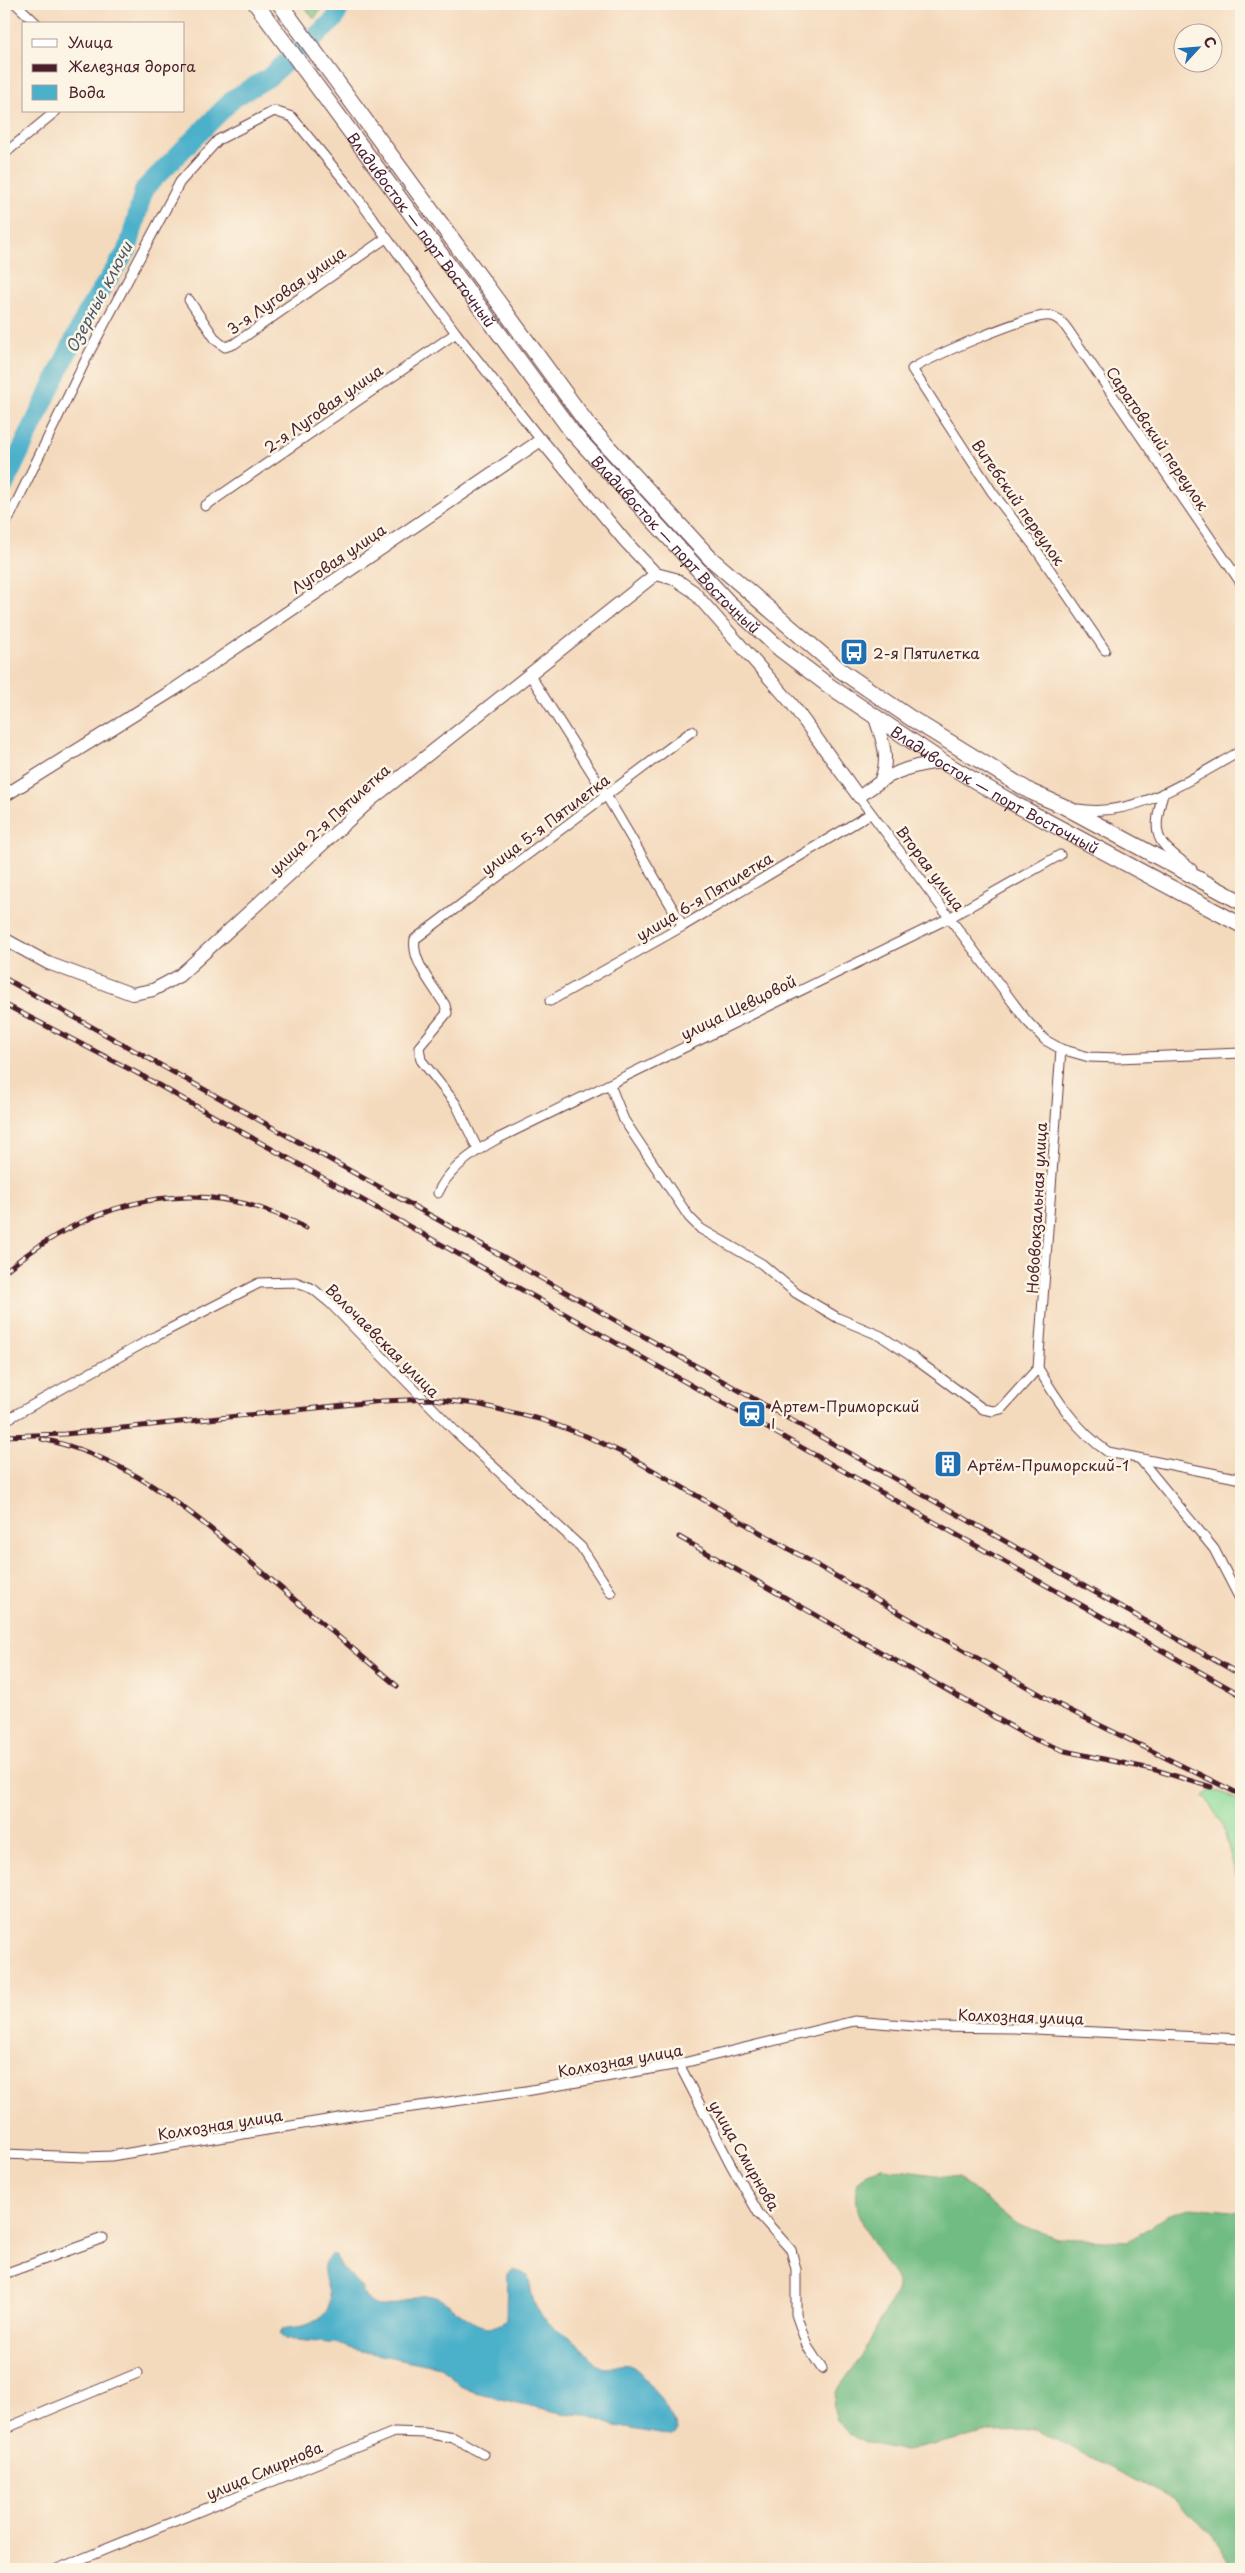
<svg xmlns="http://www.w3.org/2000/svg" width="1245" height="2573" font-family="'Playpen Sans',sans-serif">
  <rect width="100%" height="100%" fill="#fcf5e5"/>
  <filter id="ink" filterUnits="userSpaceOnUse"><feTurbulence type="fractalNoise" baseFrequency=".02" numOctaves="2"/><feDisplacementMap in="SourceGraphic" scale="10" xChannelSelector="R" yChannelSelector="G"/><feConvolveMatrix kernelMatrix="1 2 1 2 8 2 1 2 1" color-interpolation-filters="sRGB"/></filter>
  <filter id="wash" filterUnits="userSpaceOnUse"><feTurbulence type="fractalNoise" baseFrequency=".0096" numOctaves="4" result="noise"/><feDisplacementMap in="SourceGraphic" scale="20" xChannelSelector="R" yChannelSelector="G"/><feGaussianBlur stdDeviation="1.12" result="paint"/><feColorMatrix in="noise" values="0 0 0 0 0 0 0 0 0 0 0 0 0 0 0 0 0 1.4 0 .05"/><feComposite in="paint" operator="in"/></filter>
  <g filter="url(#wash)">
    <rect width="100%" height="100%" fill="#f4dabd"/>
    <path fill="#8cdc9b" stroke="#6b7e63" d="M 1212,1790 L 1241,1801 L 1241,1895 L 1222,1823 L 1204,1796 Z"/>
    <g fill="#71bc83" stroke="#5e6e57">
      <path d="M 303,4 L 325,4 L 314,19 Z"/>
      <path d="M 882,2168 L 959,2178 L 1015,2223 L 1057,2238 L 1128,2241 L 1170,2214 L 1191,2207 L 1241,2212 L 1241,2569 L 1233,2569 L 1210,2532 L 1171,2498 L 1037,2430 L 992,2431 L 906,2451 L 867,2443 L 849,2433 L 837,2420 L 833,2406 L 836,2392 L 859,2360 L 896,2292 L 898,2282 C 885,2259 836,2200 864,2175 C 868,2172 876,2170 882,2168 Z"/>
    </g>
    <path fill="#4bb0ca" stroke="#4a687a" d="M 331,2255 L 335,2255 C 341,2269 349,2274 359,2285 C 364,2291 366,2302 375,2305 C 395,2311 415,2290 435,2297 C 456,2304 481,2342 506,2320 L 507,2274 L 513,2270 L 520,2271 L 527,2276 C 531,2285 531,2294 534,2302 C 542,2325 565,2332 581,2346 C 587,2352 592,2362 599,2366 C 611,2372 618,2362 629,2365 C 644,2369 670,2413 677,2428 L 677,2432 L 671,2436 L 615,2426 L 586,2415 L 561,2413 L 479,2394 L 460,2386 L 449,2374 L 440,2367 L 352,2349 L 340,2344 L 285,2339 L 280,2335 L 282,2329 C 291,2327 302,2327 309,2324 C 354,2305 307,2273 331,2255 Z"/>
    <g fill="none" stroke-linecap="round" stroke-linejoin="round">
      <path stroke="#4bb0ca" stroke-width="19" d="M 4,486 L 88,310 L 128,249 L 144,189 L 234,98 L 268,78 L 334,20 L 342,4"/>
    </g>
  </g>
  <g filter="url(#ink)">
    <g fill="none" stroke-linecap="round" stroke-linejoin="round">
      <defs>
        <g id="street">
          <path d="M 16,4 L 37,24"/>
          <path d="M 4,154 L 56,111"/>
          <path d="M 189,300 L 216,340 L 225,347 L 234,344 L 386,238"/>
          <path d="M 205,506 L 456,333"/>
          <path d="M 9,518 L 89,353 L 180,182 L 218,140 L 274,111 L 292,117 L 349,186 L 456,333 L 541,440"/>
          <path d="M 1105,650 L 1033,545 L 992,492 L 912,369 C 931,357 1032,312 1051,316 C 1059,318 1064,324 1068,330 L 1241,583"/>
          <path d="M 530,675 L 606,795 L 683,926"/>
          <path d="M 1163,793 C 1151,839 1156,841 1192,869"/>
          <path d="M 859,797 L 1026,1020 L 1045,1040 L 1061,1049 L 1089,1057 L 1118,1058 L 1241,1053"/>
          <path d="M 1078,809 C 1136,819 1193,777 1241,751"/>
          <path d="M 550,1001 L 683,926 L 870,814"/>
          <path d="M 1061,1049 L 1038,1368 C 1057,1400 1077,1431 1108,1452 L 1241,1479"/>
          <path d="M 610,1085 L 624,1120 L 689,1217 L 701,1229 L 762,1264 L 796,1293 L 838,1318 L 881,1336 L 911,1356 L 983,1409 L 993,1411 L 1001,1409 L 1038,1368"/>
          <path d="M 478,1150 L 456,1104 L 421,1060 L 419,1047 L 447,1013 L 445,1005 C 434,987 411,961 415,939 L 692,731"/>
          <path d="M 438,1193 C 448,1169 475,1151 497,1139 L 949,918 L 1060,855"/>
          <path d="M 4,1421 L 158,1335 L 259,1283 L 295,1282 L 313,1289 L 330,1303 L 458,1434 L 581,1547 L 611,1593"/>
          <path d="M 1140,1459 L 1214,1549 L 1241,1601"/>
          <path d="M 679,2064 L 731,2165 L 759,2214 L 791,2250 L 796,2269 L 796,2314 L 807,2346 L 822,2369"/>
          <path d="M 4,2154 L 86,2157 L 111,2156 L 363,2114 L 526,2091 L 679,2064 L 854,2021 L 928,2027 L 1014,2028 L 1241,2039"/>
          <path d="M 4,2274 L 103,2238"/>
          <path d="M 4,2429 L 138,2373"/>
          <path d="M 57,2569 L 394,2432 L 425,2433 L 454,2438 L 483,2454"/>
        </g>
        <g id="secondary">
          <path d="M 656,574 L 675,579 L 693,591 L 792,704 L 859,797 C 888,774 907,765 943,762"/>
          <path d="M 875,718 C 882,739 890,757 881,779"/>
          <path d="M 4,796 L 175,689 L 541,440 L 625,541 L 656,574"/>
          <path d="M 4,939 L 48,963 L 132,994 L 153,990 L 179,976 L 371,800 L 656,574"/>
        </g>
        <g id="highway">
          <path id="s1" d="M 256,4 L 572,432 L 728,602 L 780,649 L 828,685 L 943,762 L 1013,803 L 1241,925"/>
          <path d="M 280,4 L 589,426 L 710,558 L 840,670 L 912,719 L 1031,792 L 1063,806 L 1241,902"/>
        </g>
      </defs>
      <use href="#street" stroke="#643b41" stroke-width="11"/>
      <use href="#secondary" stroke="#643b41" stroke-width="14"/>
      <use href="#highway" stroke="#643b41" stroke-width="17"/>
      <use href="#street" stroke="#fff" stroke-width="9"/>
      <use href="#secondary" stroke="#fff" stroke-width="12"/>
      <use href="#highway" stroke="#fff" stroke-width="15"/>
      <defs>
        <g id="rail">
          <path d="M 4,978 L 435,1218 L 1241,1675"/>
          <path d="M 4,1004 L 137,1073 L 1241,1695"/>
          <path d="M 4,1272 C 94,1198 200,1170 306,1228"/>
          <path d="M 4,1436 L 65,1434 L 383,1401 L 433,1399 L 477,1404 L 543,1420 L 586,1436 L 623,1453 L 1055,1703 L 1241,1795"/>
          <path d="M 42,1439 C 132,1458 193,1514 261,1571 C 306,1610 352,1648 397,1686"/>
          <path d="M 679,1537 L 1031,1738 L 1065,1751 L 1156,1770 L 1211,1787"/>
        </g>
      </defs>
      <use href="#rail" stroke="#4a1f2b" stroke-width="5"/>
      <use href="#rail" stroke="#fcf5e5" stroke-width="3" stroke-dasharray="9" stroke-linecap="butt"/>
    </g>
  </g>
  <defs>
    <symbol id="bus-square" viewBox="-11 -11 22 22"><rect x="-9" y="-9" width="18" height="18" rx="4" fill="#1f6fb2" stroke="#fcf5e5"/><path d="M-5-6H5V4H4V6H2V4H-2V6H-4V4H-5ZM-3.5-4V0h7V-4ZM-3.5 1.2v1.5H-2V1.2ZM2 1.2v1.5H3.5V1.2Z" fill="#fff"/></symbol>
    <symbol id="station-square" viewBox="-11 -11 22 22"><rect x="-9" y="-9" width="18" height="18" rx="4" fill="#1f6fb2" stroke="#fcf5e5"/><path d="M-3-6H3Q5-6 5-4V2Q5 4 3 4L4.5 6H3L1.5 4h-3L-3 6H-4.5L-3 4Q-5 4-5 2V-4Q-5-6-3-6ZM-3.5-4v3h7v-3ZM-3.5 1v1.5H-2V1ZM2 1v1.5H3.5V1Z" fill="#fff"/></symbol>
    <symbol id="building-square" viewBox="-11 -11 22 22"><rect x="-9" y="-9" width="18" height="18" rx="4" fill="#1f6fb2" stroke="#fcf5e5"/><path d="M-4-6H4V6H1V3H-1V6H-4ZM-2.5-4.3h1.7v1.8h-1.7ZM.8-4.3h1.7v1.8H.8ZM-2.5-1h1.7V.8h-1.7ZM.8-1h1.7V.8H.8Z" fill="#fff"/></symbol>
  </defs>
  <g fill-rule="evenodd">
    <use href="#bus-square" x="838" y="636" width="32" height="32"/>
    <use href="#station-square" x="736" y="1398" width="32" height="32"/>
    <use href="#building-square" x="932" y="1448" width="32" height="32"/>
  </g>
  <g text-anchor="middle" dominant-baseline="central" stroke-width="5" stroke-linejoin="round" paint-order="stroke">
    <g font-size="15" fill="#4a1f2b" stroke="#fcf5e5">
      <text stroke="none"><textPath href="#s1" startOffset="280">Владивосток — порт Восточный</textPath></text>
      <text transform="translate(286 290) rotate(-35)">3-я Луговая улица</text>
      <text transform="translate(323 408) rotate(-35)">2-я Луговая улица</text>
      <text transform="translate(1158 438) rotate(56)">Саратовский переулок</text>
      <text transform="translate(1019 502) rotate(55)">Витебский переулок</text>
      <text stroke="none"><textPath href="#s1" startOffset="685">Владивосток — порт Восточный</textPath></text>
      <text transform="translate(338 558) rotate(-34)">Луговая улица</text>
      <text stroke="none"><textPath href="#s1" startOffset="1090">Владивосток — порт Восточный</textPath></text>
      <text transform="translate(329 819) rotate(-42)">улица 2-я Пятилетка</text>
      <text transform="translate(545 824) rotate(-37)">улица 5-я Пятилетка</text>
      <text transform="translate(931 868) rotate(53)">Вторая улица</text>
      <text transform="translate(704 896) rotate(-31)">улица 6-я Пятилетка</text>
      <text transform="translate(738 1007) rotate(-26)">улица Шевцовой</text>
      <text transform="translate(1036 1208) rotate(-87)">Нововокзальная улица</text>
      <text transform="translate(383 1340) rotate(45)">Волочаевская улица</text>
      <text transform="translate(1021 2016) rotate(2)">Колхозная улица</text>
      <text transform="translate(620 2060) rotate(-10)">Колхозная улица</text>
      <text transform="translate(220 2124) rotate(-9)">Колхозная улица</text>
      <text transform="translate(745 2155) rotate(60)">улица Смирнова</text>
      <text transform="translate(264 2470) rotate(-23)">улица Смирнова</text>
    </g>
    <g font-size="15" fill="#4a1f2b" stroke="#fcf5e5" text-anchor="start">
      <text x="873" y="652">2-я Пятилетка</text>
      <text x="771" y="1405">Артем-Приморский<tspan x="771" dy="17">I</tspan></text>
      <text x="967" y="1464">Артём-Приморский-1</text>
    </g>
    <g font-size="16" font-style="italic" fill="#4a596b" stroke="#fcf5e5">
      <text transform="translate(98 297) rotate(-62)">Озерные ключи</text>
    </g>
  </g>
  <rect width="1245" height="2573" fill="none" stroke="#fcf5e5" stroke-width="20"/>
  <rect x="22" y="22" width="162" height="90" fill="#fcf5e5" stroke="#b59f9b"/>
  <rect x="32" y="39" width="25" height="8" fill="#ffffff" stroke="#b59f9b"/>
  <text x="68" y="48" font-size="15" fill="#4a1f2b">Улица</text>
  <rect x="32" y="64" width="25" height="8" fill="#4a1f2b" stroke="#b59f9b"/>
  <text x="68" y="72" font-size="15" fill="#4a1f2b">Железная дорога</text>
  <rect x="32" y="85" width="25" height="15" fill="#4bb0ca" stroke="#b59f9b"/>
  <text x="68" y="98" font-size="15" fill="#4a1f2b">Вода</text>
  <g transform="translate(1198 48) rotate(64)"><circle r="24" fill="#fcf5e5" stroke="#b59f9b"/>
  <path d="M0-4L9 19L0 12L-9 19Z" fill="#1f6fb2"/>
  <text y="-8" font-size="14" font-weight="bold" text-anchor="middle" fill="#4a1f2b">С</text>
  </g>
</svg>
